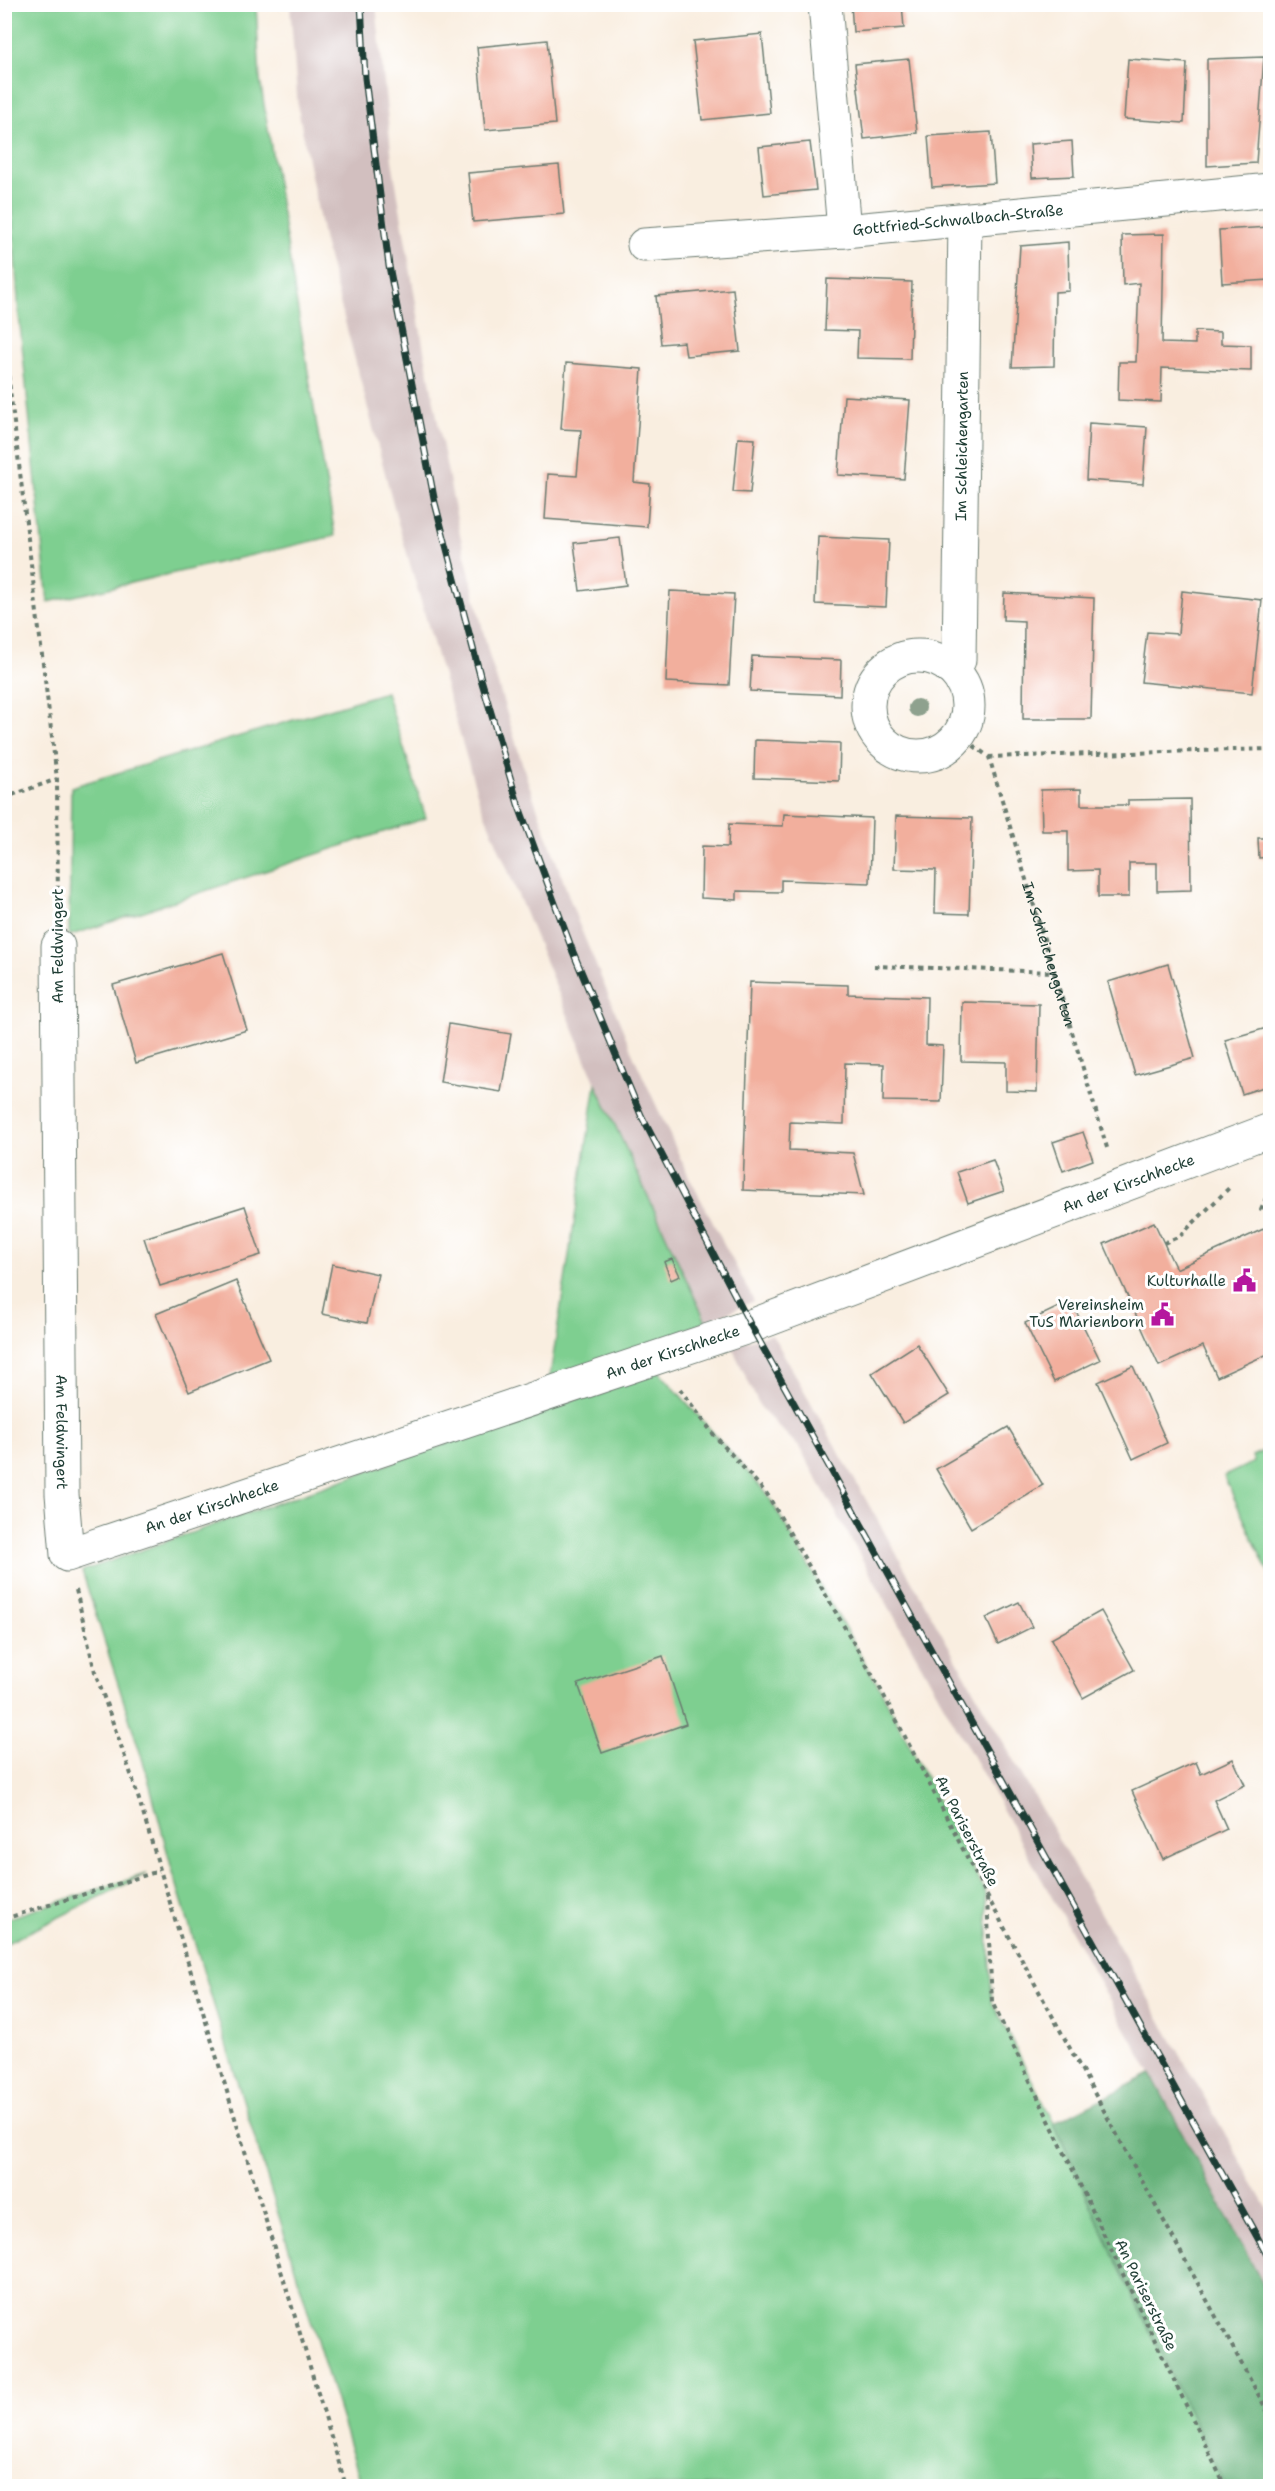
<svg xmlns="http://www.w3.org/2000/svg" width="1275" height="2491" font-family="'Shantell Sans',sans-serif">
  <rect width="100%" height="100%" fill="#fff"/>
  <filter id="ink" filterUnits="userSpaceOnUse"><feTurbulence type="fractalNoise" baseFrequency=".0167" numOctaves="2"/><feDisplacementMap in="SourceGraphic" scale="12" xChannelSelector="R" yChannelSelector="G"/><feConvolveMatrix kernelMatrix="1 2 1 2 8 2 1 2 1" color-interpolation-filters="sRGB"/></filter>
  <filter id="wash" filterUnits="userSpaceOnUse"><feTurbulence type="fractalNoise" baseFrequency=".008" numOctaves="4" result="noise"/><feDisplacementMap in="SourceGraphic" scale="24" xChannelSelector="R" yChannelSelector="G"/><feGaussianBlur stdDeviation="1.35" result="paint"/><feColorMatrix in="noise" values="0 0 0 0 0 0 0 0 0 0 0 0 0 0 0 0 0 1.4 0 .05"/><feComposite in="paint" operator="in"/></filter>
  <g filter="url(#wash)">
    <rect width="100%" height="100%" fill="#f9eee0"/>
    <g fill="#d2bfbf">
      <path d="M 290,5 L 376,5 L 392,160 L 423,345 L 459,530 L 489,655 L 527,779 L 578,922 L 635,1059 L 690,1179 L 754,1301 L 706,1322 L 596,1084 L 479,800 L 399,526 L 324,242 L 298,108 Z"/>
      <path d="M 772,1334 L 1270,2213 L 1270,2298 L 1151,2074 L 807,1461 L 799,1447 L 761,1409 L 731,1345 Z"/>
    </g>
    <g fill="#7ecf90" stroke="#4e8662" stroke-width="1.5">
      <path d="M 4,5 L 256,5 L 260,80 L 335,536 L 48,602 L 19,315 L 5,114 Z"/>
      <path d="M 386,692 L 426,818 L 69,936 L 71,787 Z"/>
      <path d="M 596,1084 L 706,1322 L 549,1382 Z"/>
      <path d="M 658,1370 L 767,1494 L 881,1690 L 986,1894 L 992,2002 L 1054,2123 L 1116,2261 L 1225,2486 L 362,2486 L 171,1866 L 147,1774 L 82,1571 Z"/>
      <path d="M 1270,1448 L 1270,1576 L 1224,1476 L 1254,1462 L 1252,1456 Z"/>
      <path d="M 146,1874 L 5,1944 L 5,1919 Z"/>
    </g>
    <path fill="#66b27a" stroke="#427857" stroke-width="1.5" d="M 1151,2074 L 1270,2298 L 1270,2486 L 1225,2486 L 1116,2261 L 1054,2123 Z"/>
    <g id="blocks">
      <g fill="#f2af9d">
        <path d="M 851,4 L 902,4 L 904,28 L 853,32 Z"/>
        <path d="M 762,34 L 770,113 L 702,120 L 693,41 Z"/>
        <path d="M 547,40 L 555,124 L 485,130 L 477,47 Z"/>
        <path d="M 1264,57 L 1256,163 L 1207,166 L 1207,59 Z"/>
        <path d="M 909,59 L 917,133 L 864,139 L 855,64 Z"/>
        <path d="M 1128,59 L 1187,63 L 1184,123 L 1124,119 Z"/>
        <path d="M 991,132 L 995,183 L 932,187 L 928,136 Z"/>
        <path d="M 1072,141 L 1074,176 L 1032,178 L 1030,144 Z"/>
        <path d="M 810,142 L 816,190 L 764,195 L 759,147 Z"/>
        <path d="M 559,165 L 564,214 L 473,222 L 468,173 Z"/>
        <path d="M 1270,227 L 1270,280 L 1222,283 L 1219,230 Z"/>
        <path d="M 1164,234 L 1162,343 L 1195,344 L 1195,331 L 1221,332 L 1221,344 L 1251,345 L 1251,371 L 1162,368 L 1161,402 L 1118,400 L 1119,362 L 1136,362 L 1139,283 L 1123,285 L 1122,235 Z"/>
        <path d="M 1068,242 L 1069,291 L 1055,292 L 1054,366 L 1012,367 L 1020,246 Z"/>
        <path d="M 827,279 L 912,282 L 910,359 L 857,358 L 858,331 L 825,330 Z"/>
        <path d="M 733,289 L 740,351 L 686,356 L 684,342 L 661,344 L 656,296 Z"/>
        <path d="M 566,363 L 642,369 L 634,482 L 650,484 L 647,527 L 545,519 L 548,474 L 577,476 L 581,430 L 561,429 Z"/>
        <path d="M 844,396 L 910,400 L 904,479 L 838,475 Z"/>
        <path d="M 1089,423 L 1147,427 L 1143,484 L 1086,480 Z"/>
        <path d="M 738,438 L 755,439 L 750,493 L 733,492 Z"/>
        <path d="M 818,537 L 889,540 L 886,607 L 815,604 Z"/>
        <path d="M 620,538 L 626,585 L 580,591 L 574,543 Z"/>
        <path d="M 670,591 L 734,594 L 729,685 L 666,682 Z"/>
        <path d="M 1182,591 L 1262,600 L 1252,693 L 1141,682 L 1147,632 L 1178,634 Z"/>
        <path d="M 1004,593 L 1094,598 L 1091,719 L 1023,719 L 1024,621 L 1003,620 Z"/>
        <path d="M 752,656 L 841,660 L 840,695 L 750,691 Z"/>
        <path d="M 755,740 L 840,743 L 839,781 L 754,778 Z"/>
        <path d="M 1081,789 L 1081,805 L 1128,805 L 1128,800 L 1190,799 L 1191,890 L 1157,891 L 1157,863 L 1129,863 L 1129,897 L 1098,897 L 1098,870 L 1068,871 L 1068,831 L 1042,831 L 1041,790 Z"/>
        <path d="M 784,814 L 872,818 L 870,883 L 781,880 L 781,892 L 737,891 L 737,900 L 701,898 L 702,846 L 728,847 L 729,824 L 783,826 Z"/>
        <path d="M 896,816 L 972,818 L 969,914 L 935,913 L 936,870 L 894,869 Z"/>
        <path d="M 1258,838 L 1270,838 L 1270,857 L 1259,858 Z"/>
        <path d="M 223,953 L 247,1030 L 136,1063 L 113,985 Z"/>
        <path d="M 1168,964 L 1195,1058 L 1135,1075 L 1108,982 Z"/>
        <path d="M 750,982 L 848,985 L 848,994 L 927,997 L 926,1045 L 943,1046 L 941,1102 L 883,1101 L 884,1064 L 845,1063 L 844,1124 L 790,1122 L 789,1150 L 853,1153 L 864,1195 L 743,1190 Z"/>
        <path d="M 962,1002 L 1039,1004 L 1037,1092 L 1006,1091 L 1006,1062 L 961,1061 Z"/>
        <path d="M 449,1024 L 511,1034 L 501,1092 L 440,1082 Z"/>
        <path d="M 1270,1027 L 1270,1085 L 1242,1094 L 1225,1040 Z"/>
        <path d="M 1083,1132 L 1093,1160 L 1063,1171 L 1053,1142 Z"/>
        <path d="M 993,1160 L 1004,1191 L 968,1203 L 957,1172 Z"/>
        <path d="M 245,1206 L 261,1255 L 160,1286 L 144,1238 Z"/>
        <path d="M 1154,1222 L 1176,1269 L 1270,1226 L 1270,1353 L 1217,1377 L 1203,1346 L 1159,1366 L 1104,1244 Z"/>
        <path d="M 672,1259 L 680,1276 L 671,1280 L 664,1262 Z"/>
        <path d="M 332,1264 L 378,1274 L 367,1323 L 322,1314 Z"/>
        <path d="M 236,1281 L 269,1359 L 189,1392 L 156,1314 Z"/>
        <path d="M 1071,1301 L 1100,1360 L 1054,1382 L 1025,1323 Z"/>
        <path d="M 917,1344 L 949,1395 L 903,1423 L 872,1373 Z"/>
        <path d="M 1133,1366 L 1167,1443 L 1133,1459 L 1098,1382 Z"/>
        <path d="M 1008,1427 L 1043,1485 L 971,1528 L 936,1469 Z"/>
        <path d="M 1019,1602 L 1032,1627 L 998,1644 L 986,1618 Z"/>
        <path d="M 1101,1611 L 1134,1670 L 1083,1698 L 1051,1639 Z"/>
        <path d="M 663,1656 L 686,1724 L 602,1753 L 578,1684 Z"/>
        <path d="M 1233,1759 L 1245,1785 L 1214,1800 L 1227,1829 L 1163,1859 L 1132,1791 L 1196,1762 L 1201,1774 Z"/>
      </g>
    </g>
  </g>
  <g filter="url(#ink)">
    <use href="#blocks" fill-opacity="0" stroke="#6b7b70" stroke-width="1.5"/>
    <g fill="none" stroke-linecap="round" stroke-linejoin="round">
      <defs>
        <g id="minor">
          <path d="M 825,4 L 844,231"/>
          <path id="s2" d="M 644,245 L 844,231 L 1270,190"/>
          <circle cx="918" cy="706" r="50"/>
          <path id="s3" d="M 950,668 L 959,660 L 965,220"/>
          <path id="s4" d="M 58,946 L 62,1494 L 67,1555 L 751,1326 L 1270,1130"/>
        </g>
      </defs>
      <use href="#minor" stroke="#6b7b70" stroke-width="35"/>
      <g stroke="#6b7b70" stroke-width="4" stroke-dasharray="4.5 4.5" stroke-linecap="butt">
        <path d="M 4,340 L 57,779 L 58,909"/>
        <path id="s1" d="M 959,735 L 989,757 L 1108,1151"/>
        <path d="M 989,757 L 1270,749"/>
        <path d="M 4,798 L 57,779"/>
        <path d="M 874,966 L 1054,972"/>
        <path d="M 1270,1189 L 1261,1209 L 1270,1214"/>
        <path d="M 1164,1243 L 1180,1236 L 1229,1188"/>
        <path d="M 680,1389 L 714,1435 L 767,1494 L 881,1690 L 986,1894 L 1270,2416"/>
        <path d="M 76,1590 L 95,1672 L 133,1780 L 346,2486"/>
        <path d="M 987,1898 L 992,2002 L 1225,2486"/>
        <path d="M 4,1919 L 159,1871"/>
      </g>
      <use href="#minor" stroke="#fff" stroke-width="33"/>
      <defs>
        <path id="rail" d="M 361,4 L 365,78 L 389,266 L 435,503 L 481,679 L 518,804 L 573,952 L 641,1115 L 751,1326 L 1270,2260"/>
      </defs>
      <use href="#rail" stroke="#1f3d34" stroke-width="7"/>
      <use href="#rail" stroke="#fff" stroke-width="4.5" stroke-dasharray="14" stroke-linecap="butt"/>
    </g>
    <circle fill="#8ea18e" cx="917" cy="708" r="9"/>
  </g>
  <defs>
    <symbol id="civic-bare" viewBox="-9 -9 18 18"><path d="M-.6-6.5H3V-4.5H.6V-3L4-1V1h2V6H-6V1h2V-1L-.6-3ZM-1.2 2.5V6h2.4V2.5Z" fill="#b5179e" stroke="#fff" stroke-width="2.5" paint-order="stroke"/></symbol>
  </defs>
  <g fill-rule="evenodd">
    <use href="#civic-bare" x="1228" y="1264" width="33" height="33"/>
    <use href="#civic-bare" x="1146" y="1298" width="33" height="33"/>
  </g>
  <g text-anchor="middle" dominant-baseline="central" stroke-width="6" stroke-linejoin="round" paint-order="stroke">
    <g font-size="15" fill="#1f3d34" stroke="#fff">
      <text stroke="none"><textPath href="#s2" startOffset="315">Gottfried-Schwalbach-Straße</textPath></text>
      <text stroke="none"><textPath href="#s3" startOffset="226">Im Schleichengarten</textPath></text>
      <text transform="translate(58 946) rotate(-90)">Am Feldwingert</text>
      <text stroke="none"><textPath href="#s1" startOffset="243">Im Schleichengarten</textPath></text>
      <text stroke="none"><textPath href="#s4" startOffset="1734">An der Kirschhecke</textPath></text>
      <text stroke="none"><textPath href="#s4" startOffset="1248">An der Kirschhecke</textPath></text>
      <text stroke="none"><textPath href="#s4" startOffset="486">Am Feldwingert</textPath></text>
      <text stroke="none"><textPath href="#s4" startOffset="762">An der Kirschhecke</textPath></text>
      <text transform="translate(967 1831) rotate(63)">An Pariserstraße</text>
      <text transform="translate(1146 2295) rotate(64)">An Pariserstraße</text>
    </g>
    <g font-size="15" fill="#1f3d34" stroke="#fff" text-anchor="end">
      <text x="1226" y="1281">Kulturhalle</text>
      <text x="1144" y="1305">Vereinsheim<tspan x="1144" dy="17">TuS Marienborn</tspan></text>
    </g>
  </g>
  <rect width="1275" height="2491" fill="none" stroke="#fff" stroke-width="24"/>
</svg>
